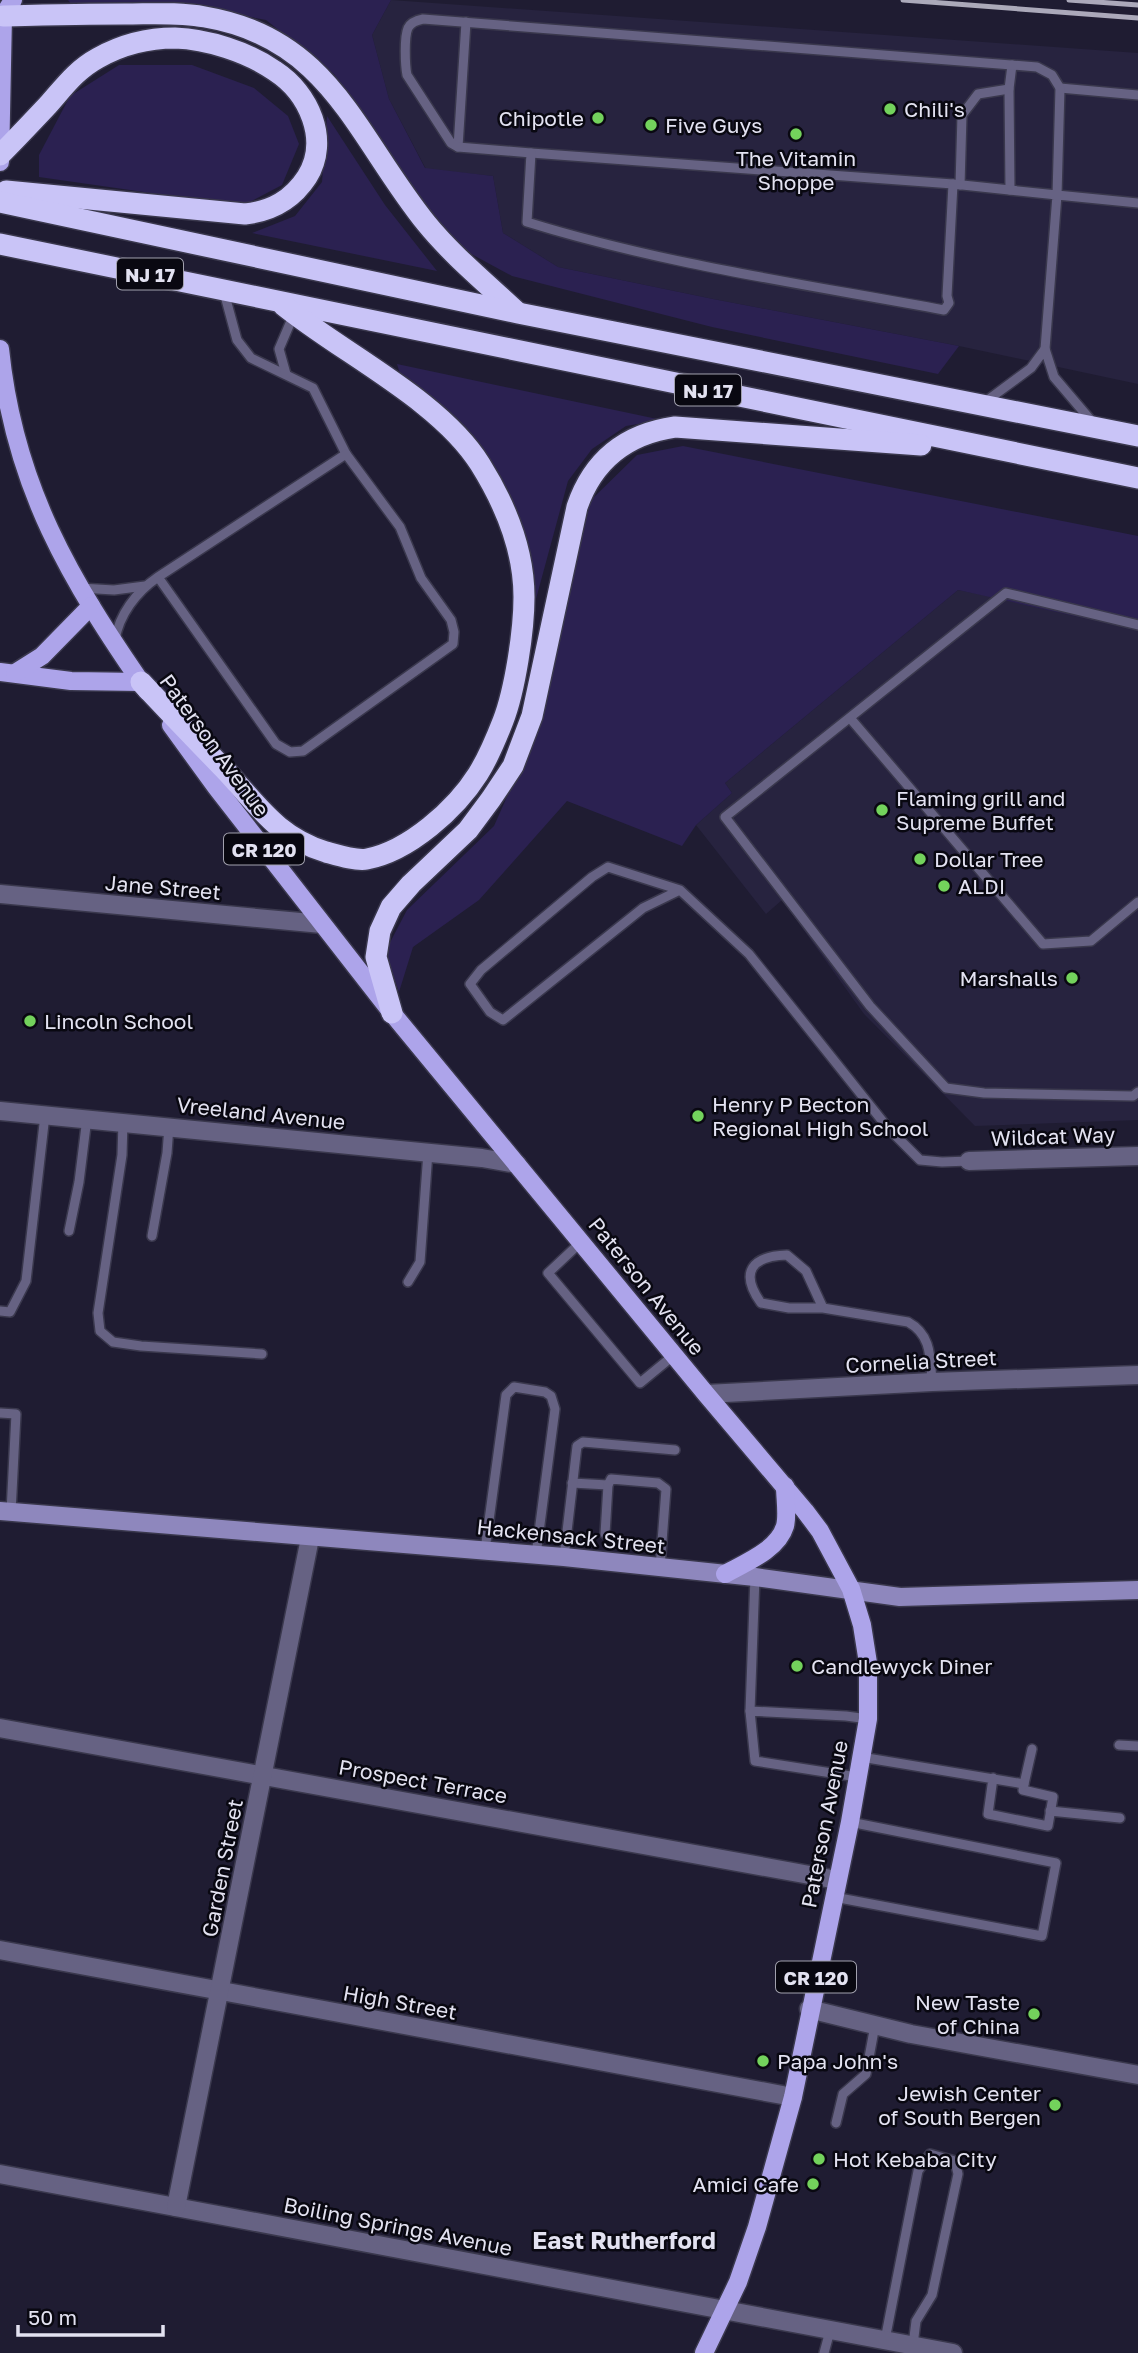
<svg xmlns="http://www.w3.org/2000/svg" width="1138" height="2353" font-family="'Golos Text',sans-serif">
  <rect width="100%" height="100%" fill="#1f1c32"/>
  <g fill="#27233f">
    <path d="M 391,0 L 1138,53 L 1138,384 L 959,346 L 713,299 L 558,267 L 503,233 L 493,176 L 426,169 L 389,99 L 372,35 Z"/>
    <path d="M 958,590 L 1138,625 L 1138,1120 L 975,1126 L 864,1014 L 782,900 L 766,914 L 696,825 L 732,793 L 725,783 Z"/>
  </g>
  <g fill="#2b2151">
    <path d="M 68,0 L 391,0 L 372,35 L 389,99 L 425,168 L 493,176 L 503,233 L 558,267 L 713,299 L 959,346 L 938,374 L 712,327 L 512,276 L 462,249 L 412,188 L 334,74 L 266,20 L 179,3 L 72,5 Z"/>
    <path d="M 119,65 L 192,65 L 254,88 L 288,116 L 299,144 L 282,185 L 242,206 L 39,177 L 39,155 L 70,96 Z"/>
    <path d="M 327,116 L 385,205 L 437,271 L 252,233 L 295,216 L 322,182 Z"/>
    <path d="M 397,364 L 662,420 L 626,426 L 592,449 L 568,481 L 533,610 L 525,555 L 503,480 L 457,421 L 400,374 Z"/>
    <path d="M 683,446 L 1138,536 L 1138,630 L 958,590 L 725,783 L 732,793 L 696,825 L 682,846 L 567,801 L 479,900 L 413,947 L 399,992 L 385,952 L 407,910 L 494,826 L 531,743 L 591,500 L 637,455 Z"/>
  </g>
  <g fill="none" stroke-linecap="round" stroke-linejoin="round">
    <defs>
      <g id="lane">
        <path d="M 1060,88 L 1138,95"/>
        <path d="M 458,147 L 466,22"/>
        <path d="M 531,153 L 953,184"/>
        <path d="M 960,185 L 962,115 L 978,94 L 1009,89"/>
        <path d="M 1010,190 L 1009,89 L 1012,65"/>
        <path d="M 224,292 L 237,340 L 251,358 L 313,388 L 346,454"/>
        <path d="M 1045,349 L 1057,195 L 953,184 L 947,296 L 949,303 L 944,310 C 804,284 662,264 527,222 L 531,153 L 458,147 L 451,143 L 407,75 C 405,65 404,37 408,28 C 411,22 418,20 423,19 L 1037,67 L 1052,75 L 1060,88 L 1057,195 L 1138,203"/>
        <path d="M 286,374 L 279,349 L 294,314"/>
        <path d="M 985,402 L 1031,368 L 1045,349 L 1054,377 L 1094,424"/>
        <path d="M 80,588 L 114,590 L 145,586"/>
        <path d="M 1138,625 L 1006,593 L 725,817 L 870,1006 L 946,1088 L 984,1093 L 1133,1096 L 1138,1092"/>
        <path d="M 115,640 C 119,615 136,592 158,577 L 346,454 L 400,527 L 421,578 L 451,620 L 454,632 L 453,644 L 303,751 L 290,752 L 276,744 L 158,577"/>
        <path d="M 850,718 L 1043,944 L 1091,941 L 1138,902"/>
        <path d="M 680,890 L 608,867 L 592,877 L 481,970 L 470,984 L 490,1012 L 503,1020 L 643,908 L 680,890 L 749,954 L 888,1128 L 920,1160 L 942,1162 L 969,1161"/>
        <path d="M 123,1122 L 122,1155 L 98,1313 L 100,1331 L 113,1342 L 141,1346 L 262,1354"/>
        <path d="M 69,1231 L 79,1182 L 87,1118"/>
        <path d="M 152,1236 L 167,1153 L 169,1126"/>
        <path d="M 581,1242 L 548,1273 L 640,1383 L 674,1355"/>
        <path d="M 408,1282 L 420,1262 L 428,1152"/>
        <path d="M 823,1308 L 806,1271 L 787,1255 C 752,1256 739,1272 761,1303 L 789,1308 L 823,1308 L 908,1322 C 932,1335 930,1358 932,1382"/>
        <path d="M 0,1311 L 10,1312 L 26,1281 L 45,1115"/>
        <path d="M 0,1413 L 16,1414 L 11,1512"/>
        <path d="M 572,1483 L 608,1485"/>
        <path d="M 605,1534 L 608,1485 L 611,1479 L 658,1483 L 666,1489 L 660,1568"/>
        <path d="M 485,1550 L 506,1395 L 514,1387 L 545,1392 L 551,1396 L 555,1409 L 536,1555"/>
        <path d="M 564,1557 L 577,1446 L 583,1442 L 675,1450"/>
        <path d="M 750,1711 L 755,1577"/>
        <path d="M 1119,1745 L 1138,1746"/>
        <path d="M 861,1757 L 1024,1784 L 1023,1790 L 1053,1797 L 1048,1826 L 988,1814 L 993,1778"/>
        <path d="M 857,1777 L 755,1761 L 750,1711 L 846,1716 L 868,1719"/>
        <path d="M 1024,1784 L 1032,1749"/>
        <path d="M 1050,1811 L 1120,1818"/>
        <path d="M 834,1897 L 1042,1936 L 1056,1863 L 850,1822"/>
        <path d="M 836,2123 L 843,2094 L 866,2074 L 875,2025"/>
        <path d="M 885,2340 L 918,2171 L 930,2154 L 955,2161 L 958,2174 L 932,2295 L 916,2321 L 913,2345"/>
        <path d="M 824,2353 L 830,2331"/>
      </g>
      <g id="street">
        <path d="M 0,894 L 322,924"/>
        <path d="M 0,1111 L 482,1158 L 517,1164"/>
        <path d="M 969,1161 L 1138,1156"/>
        <path d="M 706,1394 L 932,1382 L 1138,1375"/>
        <path d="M 0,1728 L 837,1880"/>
        <path d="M 0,1950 L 793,2097"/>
        <path d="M 809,2009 L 911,2034 L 1138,2075"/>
        <path d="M 0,2174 L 953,2353"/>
        <path d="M 176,2207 L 310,1538"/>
      </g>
      <path id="secondary" d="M 0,1511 L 564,1557 L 755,1577 L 900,1597 L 1138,1590"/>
      <g id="primary">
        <path d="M 0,162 L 3,16 L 13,0"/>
        <path d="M 0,349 C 14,486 70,580 147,691"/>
        <path d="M 0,672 L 71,681 L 141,682"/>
        <path d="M 15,673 L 42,656 L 91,606"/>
        <path d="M 171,725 L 216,787 L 392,1013 L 706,1394 L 805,1511 L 820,1531 L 851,1589 L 862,1625 L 868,1663 L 868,1719 L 850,1822 L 793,2097 L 757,2227 L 738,2282 L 704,2353"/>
        <path d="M 725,1574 C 745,1563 778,1550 785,1526 C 788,1515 785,1498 785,1486"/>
      </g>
      <g id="highway">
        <path d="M 3,16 C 44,15 84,14 125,14 C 152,14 178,12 205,17 C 330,38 356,136 426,223 C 452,255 486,283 517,312"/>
        <path d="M 0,155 C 16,139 32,122 48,105 C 64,87 76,70 98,58 C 121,45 148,38 175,38 C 207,39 248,52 275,71 C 309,93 330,140 307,177 C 292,200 272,211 245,214 L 6,191"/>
        <path d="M 0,202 L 518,313 L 1138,436"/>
        <path d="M 0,244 L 1138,478"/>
        <path d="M 141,682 C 169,712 197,741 225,770 C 258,805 277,837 326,852 C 337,855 356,861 367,859 C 409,851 456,809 478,774 C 488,758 496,739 503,721 C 515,690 524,631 524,597 C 524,549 505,504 480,464 C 440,400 342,353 283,305"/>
        <path d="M 392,1013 L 376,957 L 380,931 L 391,907 L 411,884 L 468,830 L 491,799 L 513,766 L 532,716 L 577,507 C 593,460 626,434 675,427 L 921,445"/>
      </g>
    </defs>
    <use href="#lane" stroke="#3a384d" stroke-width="12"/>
    <use href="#street" stroke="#3a384d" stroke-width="21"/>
    <use href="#secondary" stroke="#3a384d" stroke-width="21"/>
    <use href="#primary" stroke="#3a384d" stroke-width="21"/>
    <use href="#highway" stroke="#3a384d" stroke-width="24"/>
    <use href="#lane" stroke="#666283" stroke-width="9"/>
    <use href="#street" stroke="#666283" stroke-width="18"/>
    <use href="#secondary" stroke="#8e87bd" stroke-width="18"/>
    <use href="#primary" stroke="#ada4ea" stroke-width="18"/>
    <use href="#highway" stroke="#c9c4f7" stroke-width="21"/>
    <g stroke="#aba9ba" stroke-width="5">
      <path d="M 903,0 L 1138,18"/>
      <path d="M 1069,0 L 1138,5"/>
    </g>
  </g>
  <g fill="#73d25c" stroke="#090811" stroke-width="2.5">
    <circle cx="890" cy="109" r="7"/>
    <circle cx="598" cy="118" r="7"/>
    <circle cx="651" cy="125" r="7"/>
    <circle cx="796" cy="134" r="7"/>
    <circle cx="882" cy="810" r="7"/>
    <circle cx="920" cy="859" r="7"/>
    <circle cx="944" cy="886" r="7"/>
    <circle cx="1072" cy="978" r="7"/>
    <circle cx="30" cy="1021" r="7"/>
    <circle cx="698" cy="1116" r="7"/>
    <circle cx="797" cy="1666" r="7"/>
    <circle cx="1034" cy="2014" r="7"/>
    <circle cx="763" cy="2061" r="7"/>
    <circle cx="1055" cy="2105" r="7"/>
    <circle cx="819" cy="2159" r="7"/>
    <circle cx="813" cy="2184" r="7"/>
  </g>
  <g text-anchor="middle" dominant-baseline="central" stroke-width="5" stroke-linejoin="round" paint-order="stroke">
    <g fill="#090811" stroke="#a2a1ae" stroke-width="2">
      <rect x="117" y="258.5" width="66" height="31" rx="5"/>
      <rect x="675" y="374.5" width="66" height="31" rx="5"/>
      <rect x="224" y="833.5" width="80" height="31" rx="5"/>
      <rect x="776" y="1961.5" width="80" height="31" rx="5"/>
    </g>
    <g font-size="19" font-weight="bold" fill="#e3e2f1">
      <text x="150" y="274">NJ 17</text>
      <text x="708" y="390">NJ 17</text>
      <text x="264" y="849">CR 120</text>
      <text x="816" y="1977">CR 120</text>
    </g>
    <g font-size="21" fill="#e3e2f1" stroke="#090811" text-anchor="start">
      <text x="904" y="109">Chili's</text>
      <text x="584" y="118" text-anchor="end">Chipotle</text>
      <text x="665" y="125">Five Guys</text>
      <text x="796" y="158" text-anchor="middle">The Vitamin<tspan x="796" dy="24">Shoppe</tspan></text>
      <text x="896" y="798">Flaming grill and<tspan x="896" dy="24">Supreme Buffet</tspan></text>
      <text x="934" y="859">Dollar Tree</text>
      <text x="958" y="886">ALDI</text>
      <text x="1058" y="978" text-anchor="end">Marshalls</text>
      <text x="44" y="1021">Lincoln School</text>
      <text x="712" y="1104">Henry P Becton<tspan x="712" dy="24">Regional High School</tspan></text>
      <text x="811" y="1666">Candlewyck Diner</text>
      <text x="1020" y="2002" text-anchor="end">New Taste<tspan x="1020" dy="24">of China</tspan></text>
      <text x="777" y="2061">Papa John's</text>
      <text x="1041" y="2093" text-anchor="end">Jewish Center<tspan x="1041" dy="24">of South Bergen</tspan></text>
      <text x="833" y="2159">Hot Kebaba City</text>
      <text x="799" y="2184" text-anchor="end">Amici Cafe</text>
    </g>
    <g font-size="21" fill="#e3e2f1" stroke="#090811">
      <text transform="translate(215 745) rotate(54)">Paterson Avenue</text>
      <text transform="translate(163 887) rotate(5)">Jane Street</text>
      <text transform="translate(261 1113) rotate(6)">Vreeland Avenue</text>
      <text transform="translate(1053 1136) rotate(-2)">Wildcat Way</text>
      <text transform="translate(647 1286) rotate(51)">Paterson Avenue</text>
      <text transform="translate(921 1361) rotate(-3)">Cornelia Street</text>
      <text transform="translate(571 1536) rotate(6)">Hackensack Street</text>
      <text transform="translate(423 1781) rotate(10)">Prospect Terrace</text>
      <text transform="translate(824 1824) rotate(-79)">Paterson Avenue</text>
      <text transform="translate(222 1868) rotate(-79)">Garden Street</text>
      <text transform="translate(400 2002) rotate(10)">High Street</text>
      <text transform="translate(398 2226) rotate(11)">Boiling Springs Avenue</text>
    </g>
    <g font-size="24" font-weight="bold" fill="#e3e2f1" stroke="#090811">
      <text x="624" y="2239">East Rutherford</text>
    </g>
  </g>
  <path d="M18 2325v10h145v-10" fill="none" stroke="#e3e2f1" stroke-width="3.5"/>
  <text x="28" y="2325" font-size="21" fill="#e3e2f1" stroke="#090811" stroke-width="5" paint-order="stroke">50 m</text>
</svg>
